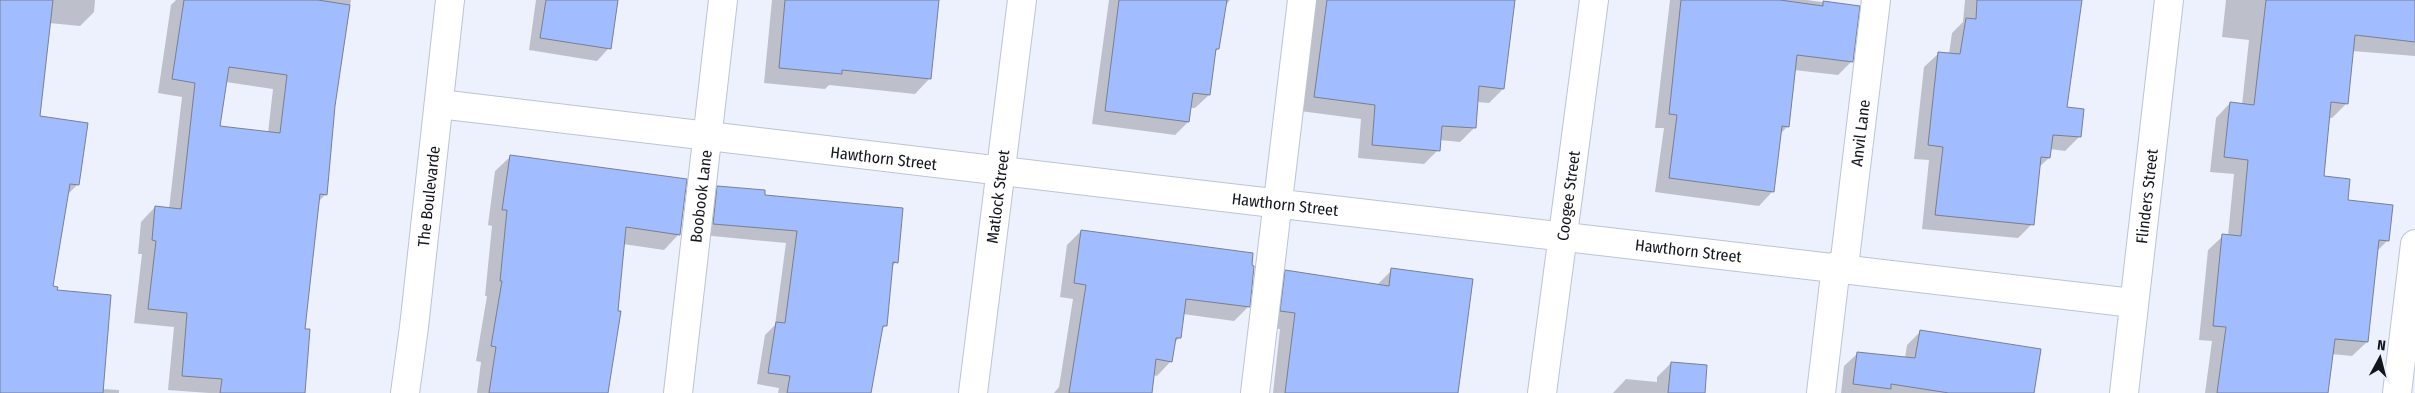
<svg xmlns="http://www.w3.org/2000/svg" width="2415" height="393" font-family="'Fira Sans Condensed',sans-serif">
  <rect width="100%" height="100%" fill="#edf1fd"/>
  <g fill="#0003" fill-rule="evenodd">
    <path d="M 0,0 L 95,0 L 94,12 L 80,26 L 49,23 L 39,117 L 78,184 L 66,196 L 51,288 L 56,292 L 102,389 L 119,390 L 119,393 L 0,393 Z"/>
    <path d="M 176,0 L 351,0 L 334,106 L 325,195 L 318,202 L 304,330 L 303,393 L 209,393 L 168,390 L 174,327 L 134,323 L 142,254 L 138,254 L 141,222 L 155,207 L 169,209 L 182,97 L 158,93 L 171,5 ZM 226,82 L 273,89 L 268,133 L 219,127 Z"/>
    <path d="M 536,0 L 617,0 L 609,48 L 597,61 L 529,50 Z"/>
    <path d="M 772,0 L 937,0 L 930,78 L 915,94 L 829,85 L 825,89 L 764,83 Z"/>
    <path d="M 1109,0 L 1230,0 L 1225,6 L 1218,49 L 1214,53 L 1209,95 L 1195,108 L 1190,108 L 1188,122 L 1175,135 L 1092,124 Z"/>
    <path d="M 1316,0 L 1514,0 L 1503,89 L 1489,103 L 1477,102 L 1474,128 L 1460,142 L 1439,140 L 1438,150 L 1424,164 L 1358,158 L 1361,119 L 1300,111 Z"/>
    <path d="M 1670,0 L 1807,0 L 1858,7 L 1852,61 L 1838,75 L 1794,70 L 1788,126 L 1780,134 L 1772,192 L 1759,206 L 1655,192 L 1664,128 L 1655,128 Z"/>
    <path d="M 1965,0 L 2081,0 L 2066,108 L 2079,137 L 2065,151 L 2050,149 L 2049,158 L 2038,168 L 2032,224 L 2018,238 L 1922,229 L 1929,160 L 1914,159 L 1924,67 L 1939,53 L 1949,54 L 1952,33 L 1963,22 Z"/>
    <path d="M 2226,0 L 2415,0 L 2415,56 L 2352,51 L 2346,104 L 2332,118 L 2328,118 L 2322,177 L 2388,240 L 2377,251 L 2367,342 L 2352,356 L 2331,354 L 2326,393 L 2205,393 L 2212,341 L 2199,340 L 2208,250 L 2223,236 L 2228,236 L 2234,174 L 2210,172 L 2216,118 L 2230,103 L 2242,105 L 2249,40 L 2222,37 Z"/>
    <path d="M 511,156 L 679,234 L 664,250 L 623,244 L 607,393 L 477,393 L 481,362 L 476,361 L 487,296 L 485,296 L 492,226 L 488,225 L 495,171 Z"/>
    <path d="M 718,187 L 763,196 L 896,262 L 892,267 L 885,326 L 880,331 L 870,393 L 778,393 L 779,388 L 757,384 L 765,335 L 775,325 L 786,243 L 702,235 L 706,199 Z"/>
    <path d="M 1081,231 L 1248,307 L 1234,321 L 1183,314 L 1179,338 L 1174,343 L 1171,361 L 1157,376 L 1153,375 L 1151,393 L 1054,393 L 1059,387 L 1073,299 L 1060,297 L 1067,245 Z"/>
    <path d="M 1392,270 L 1457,393 L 1273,393 L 1280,329 L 1265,327 L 1270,288 L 1286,272 L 1376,286 Z"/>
    <path d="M 1920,332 L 2033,393 L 1841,393 L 1844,366 L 1858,353 L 1905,358 L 1907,345 Z"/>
    <path d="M 1671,363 L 1703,393 L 1613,393 L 1626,379 L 1657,382 L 1657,377 Z"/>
  </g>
  <g fill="#a1bcff" stroke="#787f90" fill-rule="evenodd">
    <path d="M 0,0 L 53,0 L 40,116 L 88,123 L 79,185 L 70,184 L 53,286 L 58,287 L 57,290 L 111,295 L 103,393 L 0,393 Z"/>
    <path d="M 184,0 L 318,0 L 350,5 L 335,106 L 327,195 L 320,194 L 305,329 L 310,329 L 305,393 L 220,393 L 222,379 L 182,376 L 187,313 L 148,309 L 156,241 L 152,240 L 155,206 L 181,209 L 195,83 L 172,79 ZM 229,67 L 287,75 L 280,133 L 220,126 Z"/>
    <path d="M 546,0 L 618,0 L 611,49 L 540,38 Z"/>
    <path d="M 785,0 L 939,0 L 931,79 L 842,70 L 842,74 L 779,68 Z"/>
    <path d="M 1119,0 L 1227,0 L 1219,49 L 1216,49 L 1210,95 L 1193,93 L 1189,122 L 1105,111 Z"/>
    <path d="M 1327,0 L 1515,0 L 1504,89 L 1479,86 L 1476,128 L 1442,126 L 1440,151 L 1372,145 L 1375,105 L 1314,97 Z"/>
    <path d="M 1681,0 L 1780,0 L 1823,6 L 1823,1 L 1860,6 L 1853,62 L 1797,55 L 1789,127 L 1782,126 L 1774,192 L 1669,178 L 1677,115 L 1669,114 Z"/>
    <path d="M 1977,0 L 2082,0 L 2067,107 L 2084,109 L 2081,137 L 2053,135 L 2050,158 L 2041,157 L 2034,225 L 1935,215 L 1943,147 L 1928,145 L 1938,52 L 1960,54 L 1966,18 L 1976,19 Z"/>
    <path d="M 2266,0 L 2415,0 L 2415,42 L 2355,35 L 2348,104 L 2331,102 L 2324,176 L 2350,179 L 2348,200 L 2393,205 L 2389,241 L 2379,240 L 2368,342 L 2335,339 L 2328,393 L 2217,393 L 2226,327 L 2213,326 L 2222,234 L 2241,236 L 2248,160 L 2224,157 L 2230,102 L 2254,105 Z"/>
    <path d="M 510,155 L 687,179 L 680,235 L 626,227 L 618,311 L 621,311 L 608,393 L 489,393 L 496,347 L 491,346 L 502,281 L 500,281 L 507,210 L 502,210 Z"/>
    <path d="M 717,186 L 765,190 L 765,195 L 903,208 L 898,263 L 893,262 L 887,326 L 883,326 L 871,393 L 787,393 L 790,376 L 768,373 L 776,322 L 785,323 L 797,231 L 713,224 Z"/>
    <path d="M 1081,230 L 1253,253 L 1252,265 L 1254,266 L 1250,307 L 1186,299 L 1181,338 L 1176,338 L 1172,362 L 1156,359 L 1152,393 L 1069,393 L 1086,285 L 1074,283 Z"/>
    <path d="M 1391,268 L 1473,279 L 1458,393 L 1285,393 L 1295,313 L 1280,311 L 1285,270 L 1389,286 Z"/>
    <path d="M 1920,330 L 2041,349 L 2034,393 L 1949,393 L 1891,384 L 1891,389 L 1853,384 L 1857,352 L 1915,358 Z"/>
    <path d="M 1671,362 L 1707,365 L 1705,393 L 1668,393 Z"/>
  </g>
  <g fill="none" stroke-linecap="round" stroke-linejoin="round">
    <defs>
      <g id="minor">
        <path id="s1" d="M 439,104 C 1003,175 1569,234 2133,303"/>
        <path id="s2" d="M 1844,267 L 1876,0"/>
        <path id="s3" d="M 405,393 L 414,327 L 450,0"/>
        <path id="s4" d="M 678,393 L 723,0"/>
        <path id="s5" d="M 973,393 L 1022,0"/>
        <path d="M 1255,393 L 1302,0"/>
        <path id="s6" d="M 1542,393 L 1594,0"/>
        <path d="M 1821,393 L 1836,266"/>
        <path id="s7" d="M 2124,393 L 2169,0"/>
        <path d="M 2397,393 L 2415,244"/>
      </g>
    </defs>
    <use href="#minor" stroke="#bbc3d5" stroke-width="30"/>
    <use href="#minor" stroke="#fff" stroke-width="28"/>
  </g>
  <g text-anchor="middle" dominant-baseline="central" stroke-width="4" stroke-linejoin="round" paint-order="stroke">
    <g font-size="16" fill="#13151c" stroke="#edf1fd">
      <text stroke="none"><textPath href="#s2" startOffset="135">Anvil Lane</textPath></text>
      <text stroke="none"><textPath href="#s1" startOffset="448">Hawthorn Street</textPath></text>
      <text stroke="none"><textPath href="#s4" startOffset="198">Boobook Lane</textPath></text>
      <text stroke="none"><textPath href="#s6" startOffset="199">Coogee Street</textPath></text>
      <text stroke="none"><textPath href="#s7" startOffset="198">Flinders Street</textPath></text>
      <text stroke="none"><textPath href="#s3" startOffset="198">The Boulevarde</textPath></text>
      <text stroke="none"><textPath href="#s5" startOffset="198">Matlock Street</textPath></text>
      <text stroke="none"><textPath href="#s1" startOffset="852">Hawthorn Street</textPath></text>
      <text stroke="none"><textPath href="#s1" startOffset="1258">Hawthorn Street</textPath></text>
    </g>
  </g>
  <g transform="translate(2380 358) rotate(7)" stroke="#edf1fd" stroke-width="4" paint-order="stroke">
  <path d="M0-4L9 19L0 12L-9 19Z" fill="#13151c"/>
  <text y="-8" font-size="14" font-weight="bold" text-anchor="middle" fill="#13151c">N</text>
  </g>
</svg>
